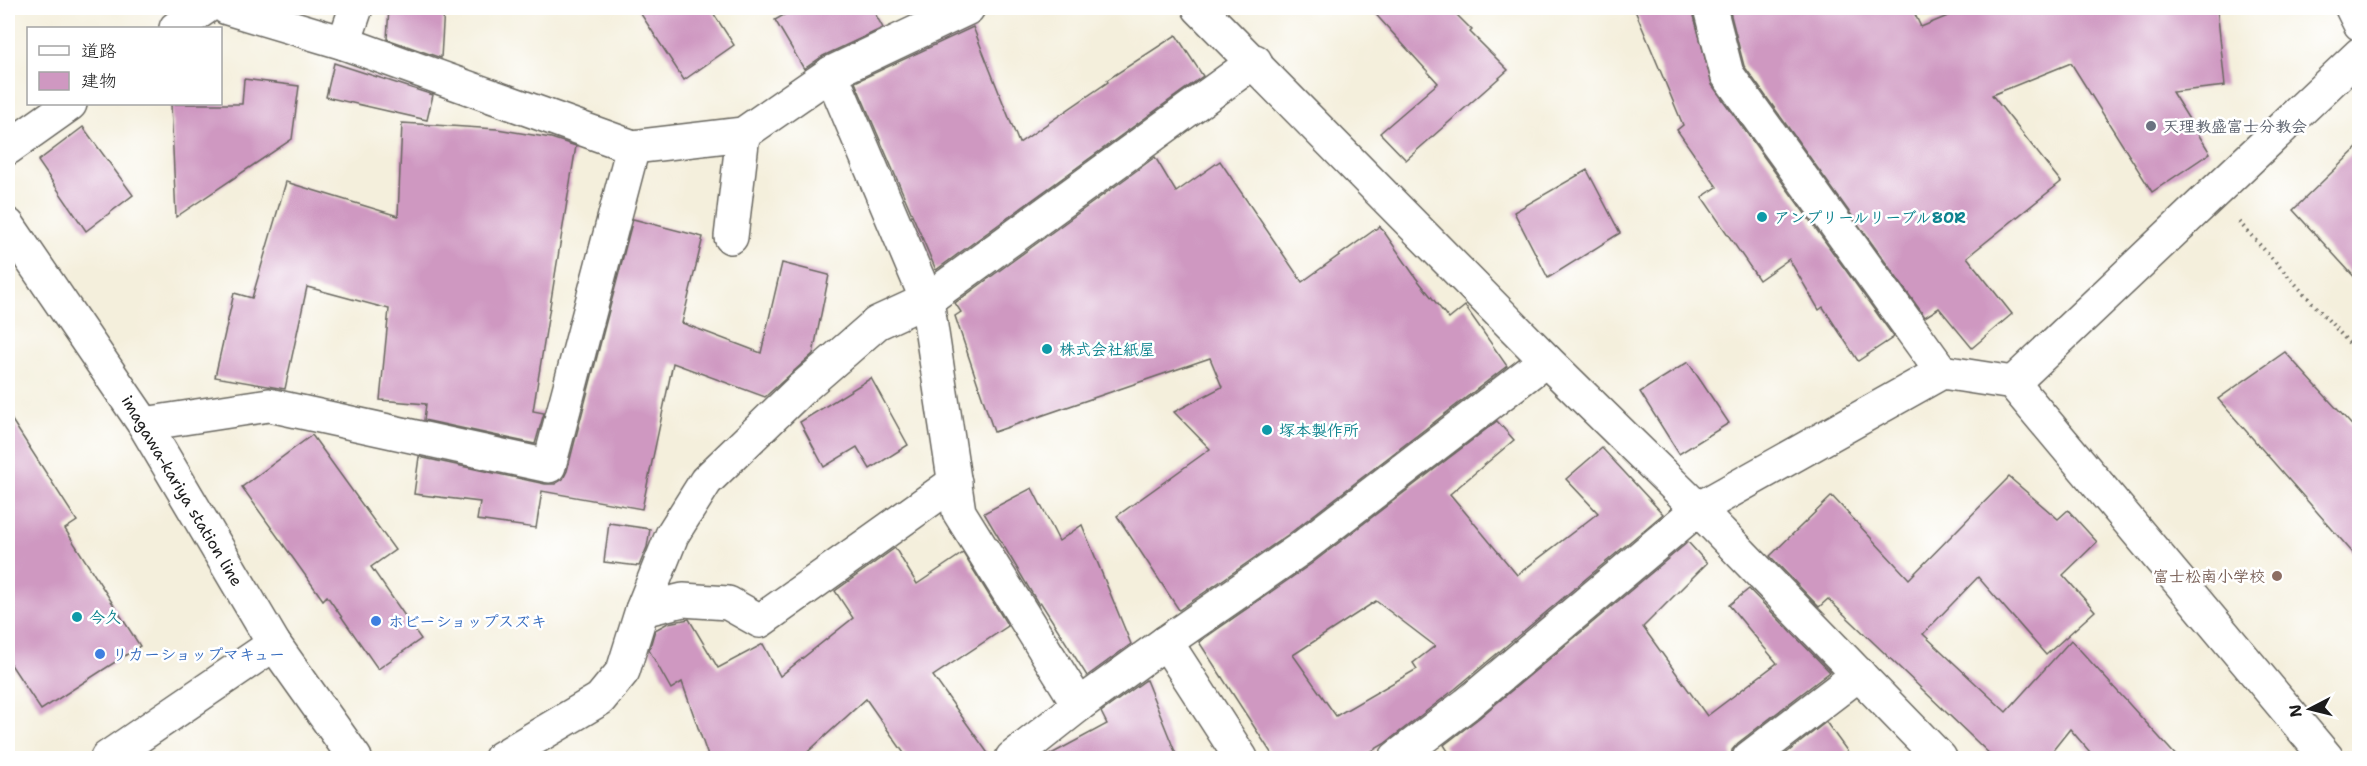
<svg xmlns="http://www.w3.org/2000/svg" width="2367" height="766" font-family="'Shantell Sans','Klee One',sans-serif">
  <rect width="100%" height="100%" fill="#fff"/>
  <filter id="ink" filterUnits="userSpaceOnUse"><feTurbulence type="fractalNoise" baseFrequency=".0167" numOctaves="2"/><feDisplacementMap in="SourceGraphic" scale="12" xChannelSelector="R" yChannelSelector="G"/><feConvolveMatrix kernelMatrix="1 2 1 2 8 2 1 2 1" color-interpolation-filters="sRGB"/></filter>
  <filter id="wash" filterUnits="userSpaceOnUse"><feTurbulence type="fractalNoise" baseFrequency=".008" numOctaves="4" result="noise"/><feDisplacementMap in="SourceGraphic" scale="24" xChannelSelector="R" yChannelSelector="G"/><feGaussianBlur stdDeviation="1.35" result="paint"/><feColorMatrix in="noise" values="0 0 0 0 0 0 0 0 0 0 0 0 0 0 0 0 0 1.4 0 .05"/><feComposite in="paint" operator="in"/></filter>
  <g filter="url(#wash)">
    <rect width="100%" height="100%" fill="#f4efdc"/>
    <g id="blocks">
      <g fill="#cf98c1" fill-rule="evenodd">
        <path d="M 389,8 L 444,8 L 441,58 L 387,39 Z"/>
        <path d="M 637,8 L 710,8 L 734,45 L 684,80 Z"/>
        <path d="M 796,8 L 872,8 L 883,28 L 823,56 L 804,69 L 775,20 Z"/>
        <path d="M 1370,8 L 1450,8 L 1472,30 L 1470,32 L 1508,70 L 1406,160 L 1380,133 L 1438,83 Z"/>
        <path d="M 1634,8 L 1692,8 L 1712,85 L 1894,337 L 1858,361 L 1823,307 L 1819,310 L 1789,259 L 1759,280 L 1702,197 L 1717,187 L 1677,130 L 1683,125 Z"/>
        <path d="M 1729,8 L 1912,8 L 1921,27 L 1967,8 L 2217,8 L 2225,86 L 2172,92 L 2210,153 L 2152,192 L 2071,63 L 1992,95 L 2061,182 L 1967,257 L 2012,314 L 1972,348 L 1939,308 L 1925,317 L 1744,66 Z"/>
        <path d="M 973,27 L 1019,143 L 1108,82 L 1107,80 L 1176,35 L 1203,76 L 936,270 L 855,82 Z"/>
        <path d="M 334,63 L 433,95 L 427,120 L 326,97 Z"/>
        <path d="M 244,79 L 299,86 L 292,139 L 176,217 L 171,104 L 242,104 Z"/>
        <path d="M 402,123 L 497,129 L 551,138 L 576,146 L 533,411 L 544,413 L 535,444 L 424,420 L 426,404 L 380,400 L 389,309 L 307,287 L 285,389 L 215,377 L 234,293 L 252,298 L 286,182 L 398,216 Z"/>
        <path d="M 83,127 L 133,195 L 86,231 L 38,161 Z"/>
        <path d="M 2360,145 L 2360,283 L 2293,210 Z"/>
        <path d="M 1155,157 L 1176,192 L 1220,161 L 1302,282 L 1380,226 L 1416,278 L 1449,319 L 1465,306 L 1507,366 L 1289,534 L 1179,610 L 1117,516 L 1210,449 L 1174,412 L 1222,387 L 1210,358 L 994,432 L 955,316 L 961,312 L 955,303 Z"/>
        <path d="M 1587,170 L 1620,233 L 1548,278 L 1514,212 Z"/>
        <path d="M 633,219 L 703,237 L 682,323 L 761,353 L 782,263 L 829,275 L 813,354 L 765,397 L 673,363 L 642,509 L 542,491 L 536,528 L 477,520 L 480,502 L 414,494 L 419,457 L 545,484 L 555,484 L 563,479 L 567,471 Z"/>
        <path d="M 2285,352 L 2360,434 L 2360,561 L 2218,399 Z"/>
        <path d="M 1688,362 L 1729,423 L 1679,454 L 1640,392 Z"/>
        <path d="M 871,378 L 908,445 L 870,469 L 857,447 L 824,467 L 800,422 Z"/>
        <path d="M 8,414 L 77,521 L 65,529 L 140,646 L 41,710 L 8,660 Z"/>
        <path d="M 1497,421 L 1514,440 L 1450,494 L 1517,575 L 1598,513 L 1566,479 L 1602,448 L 1663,514 L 1455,689 L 1384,744 L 1358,759 L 1275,759 L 1199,642 L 1311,564 ZM 1376,601 L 1435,646 L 1413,663 L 1417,669 L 1336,716 L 1293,655 Z"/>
        <path d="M 312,435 L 395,550 L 371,567 L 421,639 L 378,669 L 327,596 L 323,600 L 242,487 Z"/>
        <path d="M 2009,477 L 2058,519 L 2068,510 L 2097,542 L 2063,575 L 2095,611 L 2046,655 L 1978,577 L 1923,634 L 2006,712 L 2071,640 L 2179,759 L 2096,759 L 2070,729 L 2046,759 L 1995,759 L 1828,599 L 1819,607 L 1770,556 L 1832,496 L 1909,579 Z"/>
        <path d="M 1032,488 L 1059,541 L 1082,525 L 1131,644 L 1087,676 L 1041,603 L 1039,605 L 984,513 Z"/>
        <path d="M 609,523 L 650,529 L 647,547 L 639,566 L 604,562 Z"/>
        <path d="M 1688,542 L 1707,563 L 1643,627 L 1707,716 L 1777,663 L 1729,605 L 1749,589 L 1830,672 L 1738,743 L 1732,750 L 1731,759 L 1453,759 L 1444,745 L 1479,718 Z"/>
        <path d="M 895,548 L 917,584 L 963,553 L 1008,626 L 933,676 L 992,759 L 908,759 L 866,699 L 800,759 L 709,759 L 682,682 L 671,689 L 649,650 L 655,630 L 668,623 L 689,619 L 718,668 L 763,644 L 780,676 L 853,618 L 835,591 Z"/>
        <path d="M 1146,680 L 1178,759 L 1042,759 L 1107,724 L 1101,712 Z"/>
        <path d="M 1826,722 L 1853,759 L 1779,759 Z"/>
      </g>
    </g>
  </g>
  <g filter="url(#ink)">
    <use href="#blocks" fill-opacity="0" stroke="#68665f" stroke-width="1.5"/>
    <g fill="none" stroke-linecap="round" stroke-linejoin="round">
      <defs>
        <g id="minor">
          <path d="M 227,8 L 344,43 L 633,147 L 743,134 L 831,73 L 968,8"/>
          <path d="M 1199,8 L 1546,360 L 1698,509 L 1940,758"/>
          <path d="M 1710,8 L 1727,74 L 1942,372 L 2013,383 L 2327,758"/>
          <path d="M 2352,8 L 2360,24"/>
          <path d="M 176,28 L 205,8"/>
          <path d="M 344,43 L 356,8"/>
          <path d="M 8,148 L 70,104"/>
          <path d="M 731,237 L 743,134"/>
          <path d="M 2013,383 L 2360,54"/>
          <path d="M 144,424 L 269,405 L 549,466 L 633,147"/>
          <path d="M 642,610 L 683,600 L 728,603 L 760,621 L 955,482"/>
          <path d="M 1166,642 L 1241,758"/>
          <path d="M 1079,705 L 959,512 L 927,300 L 1255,61"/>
          <path d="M 107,758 L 274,644"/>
          <path d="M 501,758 L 600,699 L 623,671 L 642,610 L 672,535 L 706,481 L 800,390 L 877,323 L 927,300 L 831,73"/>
          <path d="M 1012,758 L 1079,705 L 1166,642 L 1300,549 L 1546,360"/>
          <path d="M 1396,758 L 1467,704 L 1698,509 L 1942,372"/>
          <path d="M 1749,758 L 1859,674"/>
        </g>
        <path id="major" d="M 8,225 L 144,424 L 274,644 L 355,758"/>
      </defs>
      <use href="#minor" stroke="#68665f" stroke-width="36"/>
      <use href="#major" stroke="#68665f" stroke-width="36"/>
      <path stroke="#68665f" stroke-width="4" stroke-dasharray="1.5 4.5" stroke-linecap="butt" d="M 2239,222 L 2360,355"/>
      <use href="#minor" stroke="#fff" stroke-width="33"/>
      <use href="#major" stroke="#fff" stroke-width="33"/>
    </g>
  </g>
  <circle fill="#6b7280" stroke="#fff" stroke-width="2" cx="2151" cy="126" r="6"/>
  <g fill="#0f9aa8" stroke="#fff" stroke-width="2">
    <circle cx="1762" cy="217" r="6"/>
    <circle cx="1047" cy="349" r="6"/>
    <circle cx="1267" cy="430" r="6"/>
    <circle cx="77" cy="617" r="6"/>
  </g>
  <circle fill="#8d6e63" stroke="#fff" stroke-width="2" cx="2277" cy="576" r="6"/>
  <g fill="#3f7fe0" stroke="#fff" stroke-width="2">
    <circle cx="376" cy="621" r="6"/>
    <circle cx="100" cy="654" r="6"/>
  </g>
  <g text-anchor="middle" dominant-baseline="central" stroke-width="5" stroke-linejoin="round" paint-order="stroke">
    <g font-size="16" font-weight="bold" fill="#5b616d" stroke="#fff" text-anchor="start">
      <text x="2163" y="126">天理教盛富士分教会</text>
    </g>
    <g font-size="16" font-weight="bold" fill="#0d838f" stroke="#fff" text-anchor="start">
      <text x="1774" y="217">アンプリールリーブル80R</text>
      <text x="1059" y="349">株式会社紙屋</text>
      <text x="1279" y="430">塚本製作所</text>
      <text x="89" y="617">今久</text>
    </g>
    <g font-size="16" fill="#1c1c1c" stroke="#fff">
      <text transform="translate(182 491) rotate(59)">imagawa-kariya station line</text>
    </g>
    <g font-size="16" font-weight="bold" fill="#785e54" stroke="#fff" text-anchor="end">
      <text x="2265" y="576">富士松南小学校</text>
    </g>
    <g font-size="16" font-weight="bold" fill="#366cbe" stroke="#fff" text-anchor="start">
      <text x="388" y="621">ホビーショップスズキ</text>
      <text x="112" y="654">リカーショップマキュー</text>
    </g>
  </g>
  <rect width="2367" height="766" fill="none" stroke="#fff" stroke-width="30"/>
  <rect x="27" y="27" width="195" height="78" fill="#ffffff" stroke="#a4a4a4" stroke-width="1.5"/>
  <rect x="39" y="46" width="30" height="9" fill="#ffffff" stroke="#a4a4a4" stroke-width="1.5"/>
  <text x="81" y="57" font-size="18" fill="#1c1c1c">道路</text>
  <rect x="39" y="72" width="30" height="18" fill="#cf98c1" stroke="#a4a4a4" stroke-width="1.5"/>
  <text x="81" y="87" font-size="18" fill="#1c1c1c">建物</text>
  <g transform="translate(2310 709) rotate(263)" stroke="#ffffff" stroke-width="4.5" paint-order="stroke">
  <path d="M0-4.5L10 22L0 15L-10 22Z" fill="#1c1c1c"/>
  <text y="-9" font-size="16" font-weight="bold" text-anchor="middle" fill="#1c1c1c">N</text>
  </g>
</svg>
